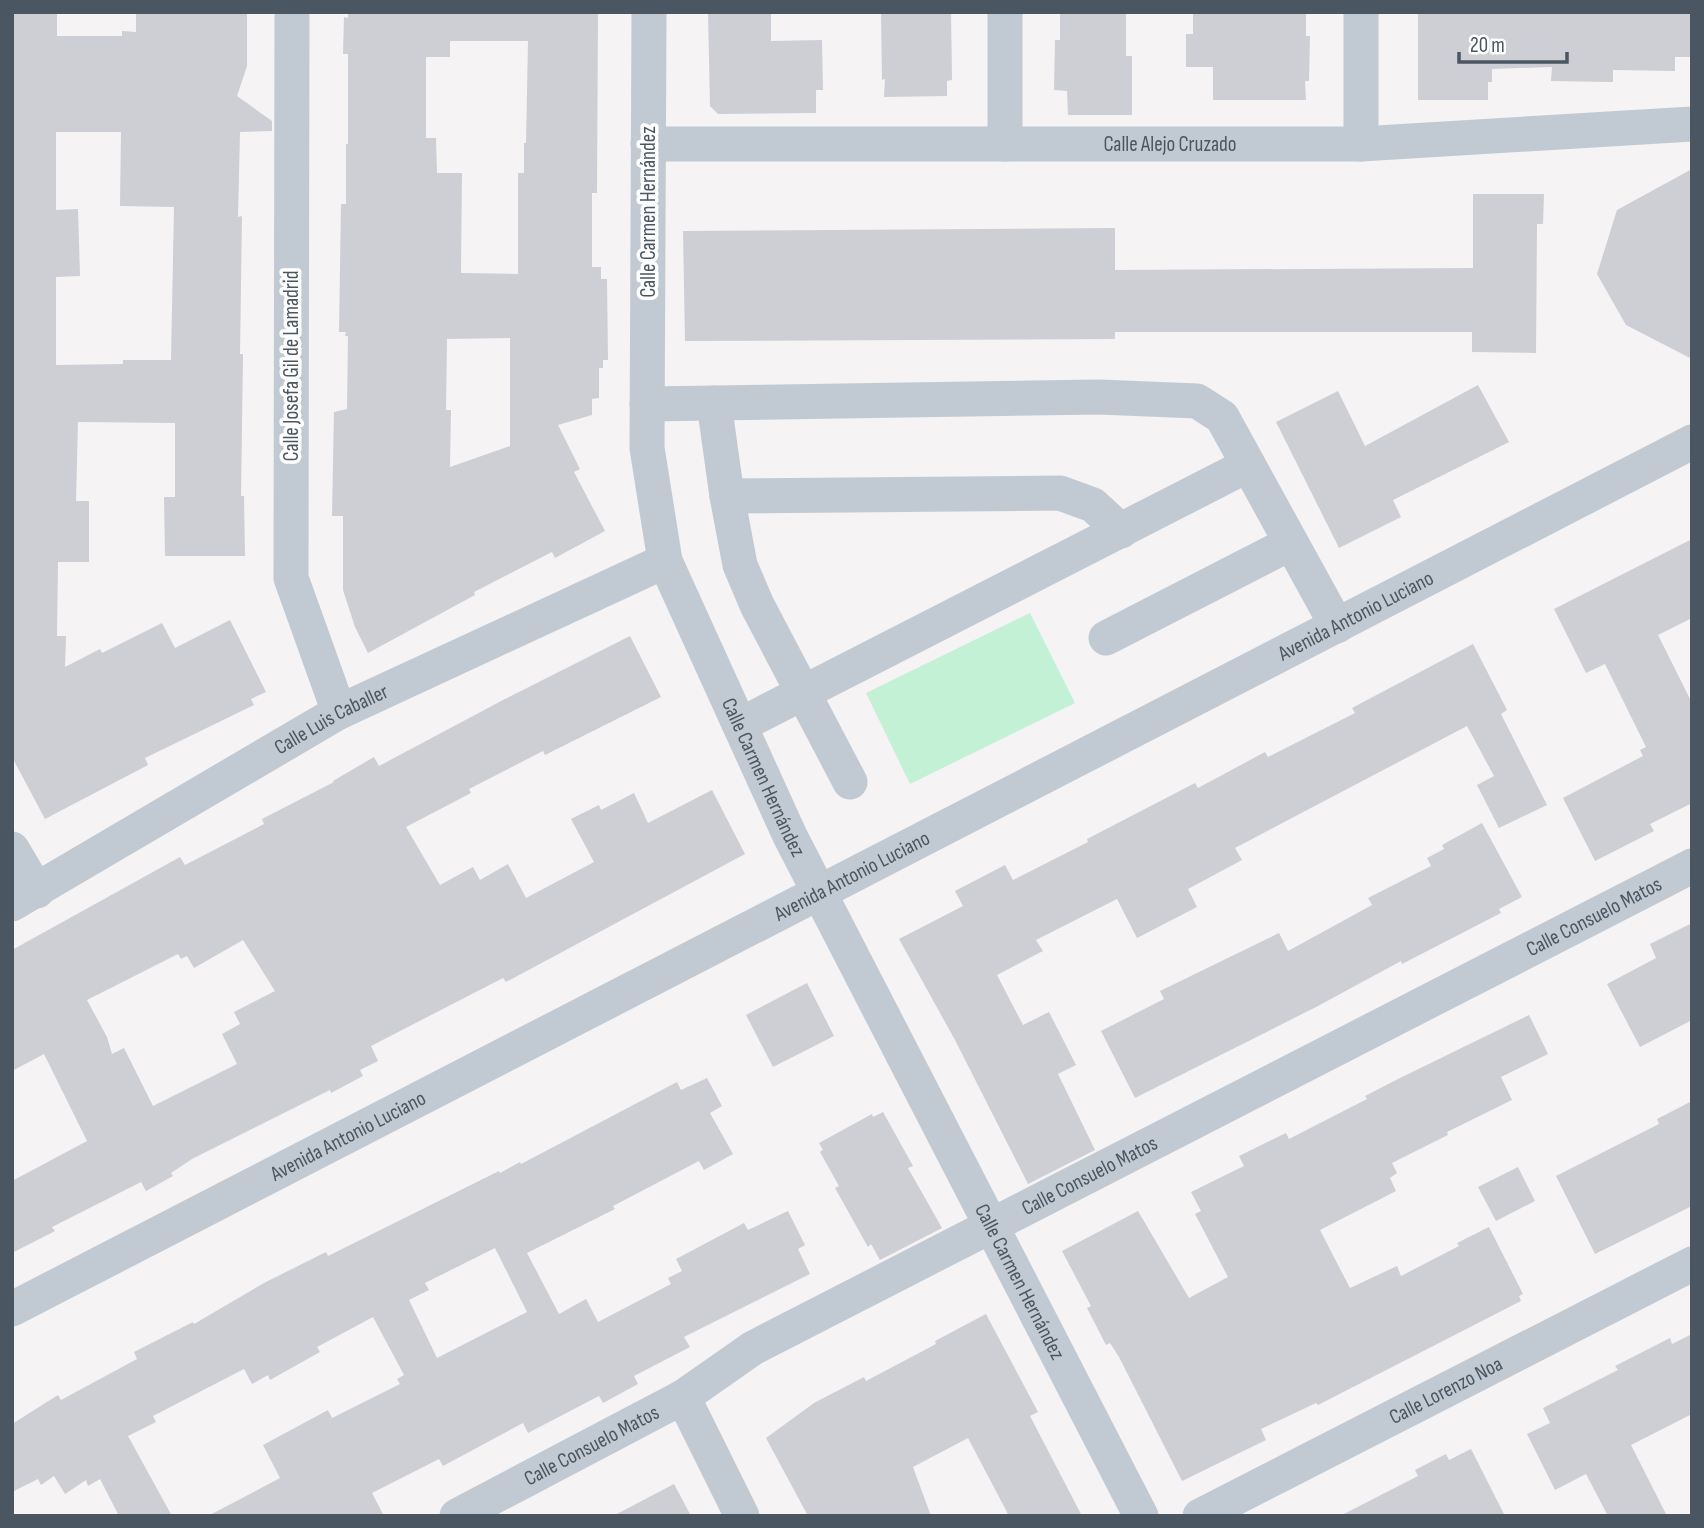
<svg xmlns="http://www.w3.org/2000/svg" width="1704" height="1528" font-family="'Sofia Sans Condensed',sans-serif">
  <rect width="100%" height="100%" fill="#f5f3f3"/>
  <path fill="#c3f1d5" d="M 1030,613 L 1075,703 L 910,784 L 866,693 Z"/>
  <g fill="#cdcfd5" fill-rule="evenodd">
    <path d="M 12,12 L 57,12 L 57,36 L 122,36 L 122,31 L 136,32 L 136,12 L 247,12 L 247,66 L 237,96 L 272,121 L 272,131 L 240,132 L 238,217 L 242,216 L 240,354 L 243,354 L 241,496 L 244,496 L 245,556 L 165,556 L 164,497 L 175,497 L 175,423 L 78,422 L 76,501 L 89,501 L 89,562 L 58,562 L 57,636 L 66,636 L 65,667 L 100,649 L 102,653 L 162,623 L 175,648 L 230,620 L 266,692 L 251,699 L 254,705 L 145,758 L 148,765 L 45,819 L 12,757 ZM 56,132 L 121,132 L 120,206 L 174,207 L 171,360 L 123,360 L 123,364 L 56,365 L 56,277 L 80,276 L 78,209 L 56,210 Z"/>
    <path d="M 348,12 L 598,12 L 597,193 L 592,193 L 592,267 L 601,267 L 601,279 L 607,279 L 608,360 L 603,360 L 603,368 L 599,368 L 599,398 L 592,399 L 592,415 L 558,425 L 580,469 L 574,472 L 605,531 L 555,558 L 552,552 L 474,592 L 475,595 L 368,653 L 355,627 L 343,590 L 343,516 L 332,516 L 334,412 L 347,409 L 348,336 L 345,336 L 346,332 L 339,332 L 341,204 L 346,204 L 346,144 L 348,144 L 348,54 L 343,54 L 344,17 L 348,18 ZM 450,41 L 528,41 L 526,143 L 524,143 L 524,173 L 518,173 L 518,274 L 461,273 L 462,173 L 437,173 L 436,138 L 426,138 L 426,57 L 450,57 ZM 510,338 L 510,446 L 450,467 L 451,410 L 446,410 L 447,339 Z"/>
    <path d="M 708,12 L 771,12 L 771,41 L 822,40 L 823,90 L 816,90 L 816,113 L 718,114 L 710,106 Z"/>
    <path d="M 881,12 L 951,12 L 952,80 L 947,81 L 947,96 L 884,97 L 885,79 L 882,80 Z"/>
    <path d="M 1060,12 L 1126,12 L 1126,56 L 1132,56 L 1132,115 L 1068,115 L 1067,91 L 1054,90 L 1055,40 L 1060,40 Z"/>
    <path d="M 1193,12 L 1306,12 L 1306,36 L 1310,36 L 1309,81 L 1305,81 L 1306,100 L 1213,100 L 1213,67 L 1186,67 L 1186,34 L 1193,34 Z"/>
    <path d="M 1418,12 L 1692,12 L 1692,57 L 1675,57 L 1675,71 L 1613,70 L 1613,82 L 1551,81 L 1552,67 L 1492,69 L 1492,82 L 1488,82 L 1488,100 L 1418,100 Z"/>
    <path d="M 1692,169 L 1692,359 L 1626,325 L 1597,274 L 1617,210 Z"/>
    <path d="M 1473,194 L 1544,194 L 1543,224 L 1537,224 L 1536,353 L 1472,352 L 1472,332 L 1115,332 L 1115,339 L 685,341 L 683,231 L 1115,228 L 1115,270 L 1473,268 Z"/>
    <path d="M 1478,385 L 1509,442 L 1393,500 L 1401,517 L 1339,548 L 1276,422 L 1338,391 L 1365,446 Z"/>
    <path d="M 1692,539 L 1692,618 L 1658,635 L 1692,703 L 1692,803 L 1650,824 L 1654,831 L 1595,861 L 1563,798 L 1643,756 L 1640,750 L 1646,747 L 1605,664 L 1586,673 L 1554,609 Z"/>
    <path d="M 630,636 L 661,697 L 545,755 L 543,751 L 469,789 L 471,793 L 406,827 L 440,885 L 473,867 L 480,880 L 508,864 L 526,898 L 594,862 L 571,819 L 599,805 L 601,810 L 634,793 L 648,823 L 712,790 L 745,854 L 506,982 L 503,978 L 371,1046 L 378,1061 L 360,1070 L 363,1076 L 331,1093 L 330,1090 L 192,1159 L 171,1173 L 173,1176 L 146,1191 L 141,1182 L 52,1227 L 55,1231 L 12,1253 L 12,1181 L 87,1141 L 44,1054 L 12,1071 L 12,950 L 180,857 L 185,865 L 264,824 L 262,819 L 334,782 L 333,781 L 374,757 L 379,766 L 503,700 ZM 243,940 L 275,991 L 234,1012 L 240,1024 L 222,1034 L 237,1064 L 153,1106 L 124,1048 L 112,1054 L 107,1037 L 87,1000 L 178,954 L 181,959 L 187,956 L 194,968 Z"/>
    <path d="M 1473,644 L 1507,710 L 1501,714 L 1547,805 L 1499,828 L 1477,785 L 1494,776 L 1467,726 L 1235,848 L 1242,860 L 1188,889 L 1197,907 L 1137,938 L 1117,899 L 1036,940 L 1043,951 L 997,975 L 1023,1025 L 1049,1012 L 1076,1065 L 1058,1074 L 1095,1150 L 1028,1184 L 955,1040 L 899,939 L 963,906 L 955,891 L 1005,865 L 1013,880 L 1088,842 L 1087,839 L 1195,783 L 1198,788 L 1265,752 L 1268,757 L 1355,713 L 1352,708 Z"/>
    <path d="M 1482,823 L 1522,897 L 1499,909 L 1501,913 L 1466,931 L 1402,964 L 1401,961 L 1318,1006 L 1135,1098 L 1101,1031 L 1164,999 L 1160,991 L 1279,933 L 1288,951 L 1372,905 L 1368,898 L 1431,866 L 1427,858 L 1444,849 L 1442,845 Z"/>
    <path d="M 1692,923 L 1692,1020 L 1640,1047 L 1607,984 L 1656,958 L 1650,944 Z"/>
    <path d="M 807,983 L 834,1036 L 773,1067 L 746,1015 Z"/>
    <path d="M 1529,1015 L 1548,1054 L 1501,1077 L 1512,1100 L 1447,1132 L 1448,1135 L 1392,1163 L 1397,1173 L 1390,1178 L 1396,1191 L 1320,1230 L 1350,1288 L 1397,1266 L 1401,1276 L 1459,1246 L 1457,1243 L 1489,1227 L 1523,1294 L 1519,1296 L 1521,1301 L 1318,1405 L 1316,1403 L 1261,1429 L 1266,1440 L 1182,1481 L 1119,1357 L 1110,1343 L 1106,1345 L 1087,1308 L 1091,1306 L 1062,1251 L 1138,1211 L 1189,1298 L 1228,1277 L 1195,1214 L 1201,1211 L 1191,1192 L 1244,1166 L 1239,1156 L 1286,1133 L 1289,1139 L 1367,1099 L 1365,1096 L 1398,1079 Z"/>
    <path d="M 707,1078 L 722,1106 L 710,1113 L 733,1154 L 704,1170 L 699,1161 L 613,1206 L 615,1209 L 527,1253 L 559,1314 L 586,1299 L 598,1322 L 671,1284 L 668,1278 L 682,1271 L 676,1259 L 744,1223 L 748,1230 L 788,1211 L 805,1245 L 798,1249 L 810,1274 L 684,1337 L 690,1347 L 634,1376 L 638,1384 L 603,1403 L 599,1396 L 528,1433 L 523,1423 L 443,1466 L 439,1459 L 372,1493 L 384,1516 L 208,1516 L 280,1478 L 263,1445 L 328,1410 L 332,1418 L 400,1384 L 397,1379 L 404,1375 L 373,1317 L 317,1347 L 320,1352 L 270,1380 L 268,1375 L 252,1384 L 244,1369 L 153,1416 L 156,1422 L 128,1436 L 172,1516 L 119,1516 L 100,1479 L 88,1486 L 86,1480 L 65,1494 L 54,1476 L 41,1485 L 38,1479 L 12,1492 L 12,1424 L 58,1395 L 61,1400 L 137,1359 L 134,1352 L 193,1322 L 194,1324 L 264,1283 L 326,1252 L 328,1256 L 499,1171 L 500,1173 L 520,1162 L 521,1164 L 677,1082 L 681,1090 ZM 495,1248 L 527,1312 L 437,1358 L 409,1300 L 429,1290 L 425,1283 Z"/>
    <path d="M 1692,1101 L 1692,1206 L 1595,1254 L 1556,1176 L 1659,1124 L 1657,1119 Z"/>
    <path d="M 883,1112 L 913,1166 L 908,1168 L 942,1228 L 880,1260 L 871,1244 L 868,1247 L 835,1188 L 839,1186 L 820,1152 L 823,1150 L 819,1143 L 872,1114 L 873,1117 Z"/>
    <path d="M 1518,1167 L 1535,1201 L 1496,1221 L 1478,1187 Z"/>
    <path d="M 986,1314 L 1038,1412 L 1030,1416 L 1082,1516 L 1009,1516 L 968,1438 L 913,1467 L 931,1516 L 808,1516 L 766,1438 L 814,1403 L 864,1377 L 866,1381 L 936,1344 L 935,1341 Z"/>
    <path d="M 1692,1334 L 1692,1414 L 1631,1445 L 1667,1516 L 1608,1516 L 1586,1474 L 1555,1490 L 1527,1434 L 1550,1423 L 1543,1408 L 1618,1370 L 1615,1366 L 1670,1338 L 1672,1344 Z"/>
    <path d="M 1471,1449 L 1505,1516 L 1340,1516 L 1418,1476 L 1415,1470 L 1446,1454 L 1449,1460 Z"/>
    <path d="M 674,1484 L 691,1516 L 613,1516 Z"/>
  </g>
  <g fill="none" stroke-linecap="round" stroke-linejoin="round">
    <g stroke="#c1cad2" stroke-width="35">
      <path d="M 292,12 L 291,578 L 339,712"/>
      <path id="s1" d="M 649,12 L 647,448 L 665,561 L 790,836 L 1141,1516"/>
      <path id="s2" d="M 648,144 L 1361,144 L 1692,124"/>
      <path d="M 1005,144 L 1005,12"/>
      <path d="M 1361,144 L 1361,12"/>
      <path d="M 714,403 L 727,496 L 1060,493 L 1093,505 L 1121,531"/>
      <path d="M 647,404 L 1099,397 L 1197,401 L 1222,417 L 1337,626"/>
      <path d="M 727,496 L 740,565 L 757,605 L 850,782"/>
      <path d="M 1106,638 L 1291,543"/>
      <path d="M 740,725 L 1248,465"/>
      <path d="M 12,849 L 37,891"/>
      <path id="s3" d="M 12,904 L 339,712 L 665,561"/>
      <path id="s4" d="M 12,1309 L 1692,442"/>
      <path d="M 683,1397 L 742,1516"/>
      <path id="s5" d="M 457,1516 L 683,1397 L 753,1348 L 1692,866"/>
      <path id="s6" d="M 1200,1516 L 1692,1264"/>
    </g>
  </g>
  <g text-anchor="middle" dominant-baseline="central" stroke-width="7" stroke-linejoin="round" paint-order="stroke">
    <g font-size="21" fill="#4a5661" stroke="#fff">
      <text stroke="none"><textPath href="#s2" startOffset="522">Calle Alejo Cruzado</textPath></text>
      <text transform="translate(648 212) rotate(-90)">Calle Carmen Hernández</text>
      <text transform="translate(291 366) rotate(-90)">Calle Josefa Gil de Lamadrid</text>
      <text stroke="none"><textPath href="#s4" startOffset="1512">Avenida Antonio Luciano</textPath></text>
      <text stroke="none"><textPath href="#s3" startOffset="369">Calle Luis Caballer</textPath></text>
      <text stroke="none"><textPath href="#s1" startOffset="788">Calle Carmen Hernández</textPath></text>
      <text stroke="none"><textPath href="#s4" startOffset="945">Avenida Antonio Luciano</textPath></text>
      <text stroke="none"><textPath href="#s5" startOffset="1286">Calle Consuelo Matos</textPath></text>
      <text stroke="none"><textPath href="#s4" startOffset="378">Avenida Antonio Luciano</textPath></text>
      <text stroke="none"><textPath href="#s5" startOffset="719">Calle Consuelo Matos</textPath></text>
      <text stroke="none"><textPath href="#s1" startOffset="1354">Calle Carmen Hernández</textPath></text>
      <text stroke="none"><textPath href="#s6" startOffset="276">Calle Lorenzo Noa</textPath></text>
      <text stroke="none"><textPath href="#s5" startOffset="152">Calle Consuelo Matos</textPath></text>
    </g>
  </g>
  <rect width="1704" height="1528" fill="none" stroke="#4a5661" stroke-width="28"/>
  <path d="M1459 52v10h108v-10" fill="none" stroke="#4a5661" stroke-width="3.5"/>
  <text x="1470" y="52" font-size="21" fill="#4a5661" stroke="#ffffff" stroke-width="5" paint-order="stroke">20 m</text>
</svg>
